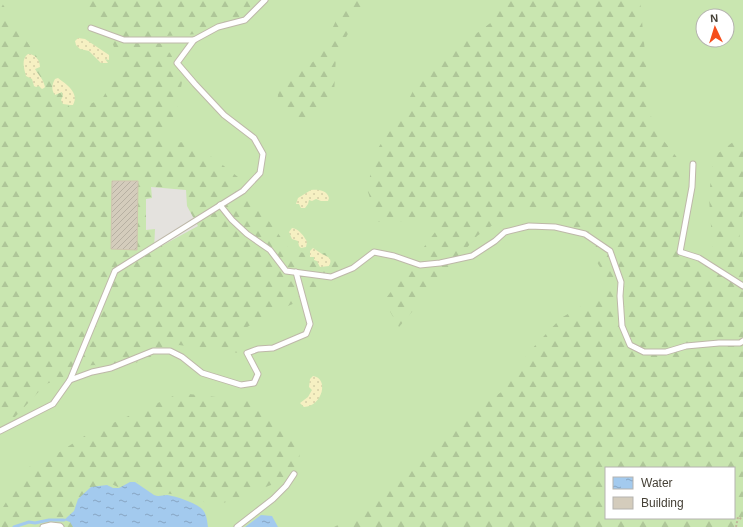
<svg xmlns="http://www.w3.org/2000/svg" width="743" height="527" font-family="Helvetica,sans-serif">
  <defs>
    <pattern id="forest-firs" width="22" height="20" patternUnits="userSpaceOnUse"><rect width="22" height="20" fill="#c9e6b0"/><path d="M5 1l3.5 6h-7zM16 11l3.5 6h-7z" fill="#aec698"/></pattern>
    <pattern id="sand-dots" width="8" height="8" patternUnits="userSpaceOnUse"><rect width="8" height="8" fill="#f6f0c2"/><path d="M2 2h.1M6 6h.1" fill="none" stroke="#d4cfa7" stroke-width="1.8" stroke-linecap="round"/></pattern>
    <pattern id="water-ripples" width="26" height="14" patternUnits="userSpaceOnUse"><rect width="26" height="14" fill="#a3caee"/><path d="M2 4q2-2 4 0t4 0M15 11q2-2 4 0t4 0" fill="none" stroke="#87a5c2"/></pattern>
    <pattern id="building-hatch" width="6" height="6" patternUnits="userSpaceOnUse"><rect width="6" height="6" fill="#d4ccbc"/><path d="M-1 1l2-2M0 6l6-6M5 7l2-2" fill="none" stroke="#b7b0a2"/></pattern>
  </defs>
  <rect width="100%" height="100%" fill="#f3f0e6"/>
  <path fill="#c9e6b0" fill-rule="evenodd" d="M 0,0 L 743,0 L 743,485 L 734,468 L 606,468 L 606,518 L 624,527 L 0,527 ZM 703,16 L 727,16 L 727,40 L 703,40 Z"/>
  <g fill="url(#forest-firs)" fill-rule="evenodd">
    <path d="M 0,0 L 72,111 L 102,99 L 121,67 L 105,22 L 72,0 L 253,0 L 244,24 L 198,34 L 166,36 L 157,40 L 170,53 L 183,77 L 176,114 L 160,131 L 163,143 L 187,142 L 215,159 L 238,177 L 248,192 L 290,250 L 314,255 L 340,250 L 340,277 L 320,292 L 272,313 L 242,330 L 239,353 L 179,345 L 109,374 L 95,365 L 80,366 L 69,376 L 46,384 L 14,418 L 0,422 Z"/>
    <path d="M 346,0 L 367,0 L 336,55 L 334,95 L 305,129 L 292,119 L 277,103 L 279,87 L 318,58 Z"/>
    <path d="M 505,0 L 640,0 L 652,126 L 679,160 L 682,185 L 678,226 L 686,254 L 703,265 L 713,254 L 709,198 L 713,157 L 733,142 L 743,141 L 743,211 L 739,240 L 743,256 L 743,527 L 334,527 L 359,514 L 387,493 L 409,463 L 436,439 L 504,390 L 528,353 L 561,318 L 607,291 L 605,275 L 586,245 L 554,210 L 543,206 L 510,213 L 477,236 L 399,327 L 384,301 L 444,220 L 378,222 L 367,189 L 376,151 L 402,113 L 421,75 L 493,21 ZM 606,468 L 734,468 L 734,518 L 606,518 Z"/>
    <path d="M 180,393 L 260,402 L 301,443 L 298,468 L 271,485 L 210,508 L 200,498 L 149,491 L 132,477 L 126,485 L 118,487 L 107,482 L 91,491 L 85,527 L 62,527 L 62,518 L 21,523 L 13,527 L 0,527 L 0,512 L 27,468 L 58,453 L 86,435 Z"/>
  </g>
  <g fill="url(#sand-dots)">
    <path d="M 78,38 L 85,39 L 109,55 L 109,60 L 105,59 L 108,63 L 101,63 L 89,51 L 80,49 L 76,45 L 75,41 Z"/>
    <path d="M 28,54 C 35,54 40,60 40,67 L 35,69 C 39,76 43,78 45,87 L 44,88 L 42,89 L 39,86 L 36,87 L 34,86 L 32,79 L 26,76 C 24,68 21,59 28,54 Z"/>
    <path d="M 58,78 C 66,84 80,93 73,105 L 70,105 L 63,104 L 61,100 L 63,96 L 62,92 L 55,95 C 51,90 52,84 55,79 Z"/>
    <path d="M 311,190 C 318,189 327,190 329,198 L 328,201 L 321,201 L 316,199 L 312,201 L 309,200 L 308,204 L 305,208 L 301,208 L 299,204 L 296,204 L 298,198 Z"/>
    <path d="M 292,228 C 298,228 305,237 307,242 L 306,247 L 301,248 L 299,246 L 298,241 L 292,239 L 289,232 Z"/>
    <path d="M 313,248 C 316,250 319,252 322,254 C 328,257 333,258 329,266 L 320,267 L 317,261 L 314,260 L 314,257 L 310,257 L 310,251 Z"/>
    <path d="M 313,376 C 329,378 323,406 304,407 L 300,403 L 308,397 L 312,390 L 309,387 L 310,379 Z"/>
  </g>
  <path fill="#e4e2de" d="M 151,187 L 186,190 L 187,206 L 198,226 L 154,250 L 155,229 L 146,230 L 146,199 L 152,198 Z"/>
  <g fill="url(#water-ripples)">
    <path d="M 130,482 L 135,482 L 154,495 C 159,497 162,495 167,495 C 176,496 196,503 202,509 C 207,514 207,521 208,527 L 73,527 L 70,522 L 64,520 L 74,511 L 78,499 L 91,487 L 107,485 L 113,488 L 119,488 Z"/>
    <path d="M 261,515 L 272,516 L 278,527 L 245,527 Z"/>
  </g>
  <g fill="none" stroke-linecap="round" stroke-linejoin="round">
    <path stroke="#a3caee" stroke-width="3" d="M 14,527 L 29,522 L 35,523 L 49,520 L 64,520"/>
  </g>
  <path fill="url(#building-hatch)" stroke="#cfc5af" d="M 112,181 L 138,181 L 137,250 L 111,249 Z"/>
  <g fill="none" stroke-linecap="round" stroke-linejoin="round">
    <defs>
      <g id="service">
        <path d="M 91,28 L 124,40 L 194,40"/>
        <path d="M 693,164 L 692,187 L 680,252 L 699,258 L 743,286"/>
        <path d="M 220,205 L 232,220 L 247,234 L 270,250 L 286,271 L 331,277 L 353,268 L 374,252 L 394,256 L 420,265 L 440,263 L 472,256 L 495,241 L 505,232 L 529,226 L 555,227 L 585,234 L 610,251 L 621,282 L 620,296 L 622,326 L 630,345 L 644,352 L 666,352 L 686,346 L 719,343 L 740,343 L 743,341"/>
        <path d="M 70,380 L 92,372 L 111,368 L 153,351 L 170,351 L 182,357 L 202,373 L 241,385 L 254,383 L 258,374 L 247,353 L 258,349 L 273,348 L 306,334 L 310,324 L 296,272"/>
        <path d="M 0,431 L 53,404 L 70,380 L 115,271 L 243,191 L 260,173 L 263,154 L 254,138 L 224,115 L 195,84 L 177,63 L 194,40 L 218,27 L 245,20 L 265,0"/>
        <path d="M 43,527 L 51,525 L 60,526 L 61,527"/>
        <path d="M 237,527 L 273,499 L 286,486 L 294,474"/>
      </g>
    </defs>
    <use href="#service" stroke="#beb8a9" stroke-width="7"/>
    <path stroke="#bfb59a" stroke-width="2" stroke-dasharray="2 2" stroke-linecap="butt" d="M 736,527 L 738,517 L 743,520"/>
    <use href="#service" stroke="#fff" stroke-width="5"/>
  </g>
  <rect x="605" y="467" width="130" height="52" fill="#ffffff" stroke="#b5b3af"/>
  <rect x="613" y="477" width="20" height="12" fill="url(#water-ripples)" stroke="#b5b3af"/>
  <text x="641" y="487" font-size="12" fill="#454036">Water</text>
  <rect x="613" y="497" width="20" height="12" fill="#d4ccbc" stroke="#b5b3af"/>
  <text x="641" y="507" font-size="12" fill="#454036">Building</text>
  <g transform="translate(715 28) rotate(356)"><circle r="19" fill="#ffffff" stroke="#b5b3af"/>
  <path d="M0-3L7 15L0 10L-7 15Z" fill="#f54d1b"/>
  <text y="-6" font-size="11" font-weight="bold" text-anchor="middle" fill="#454036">N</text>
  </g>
</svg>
